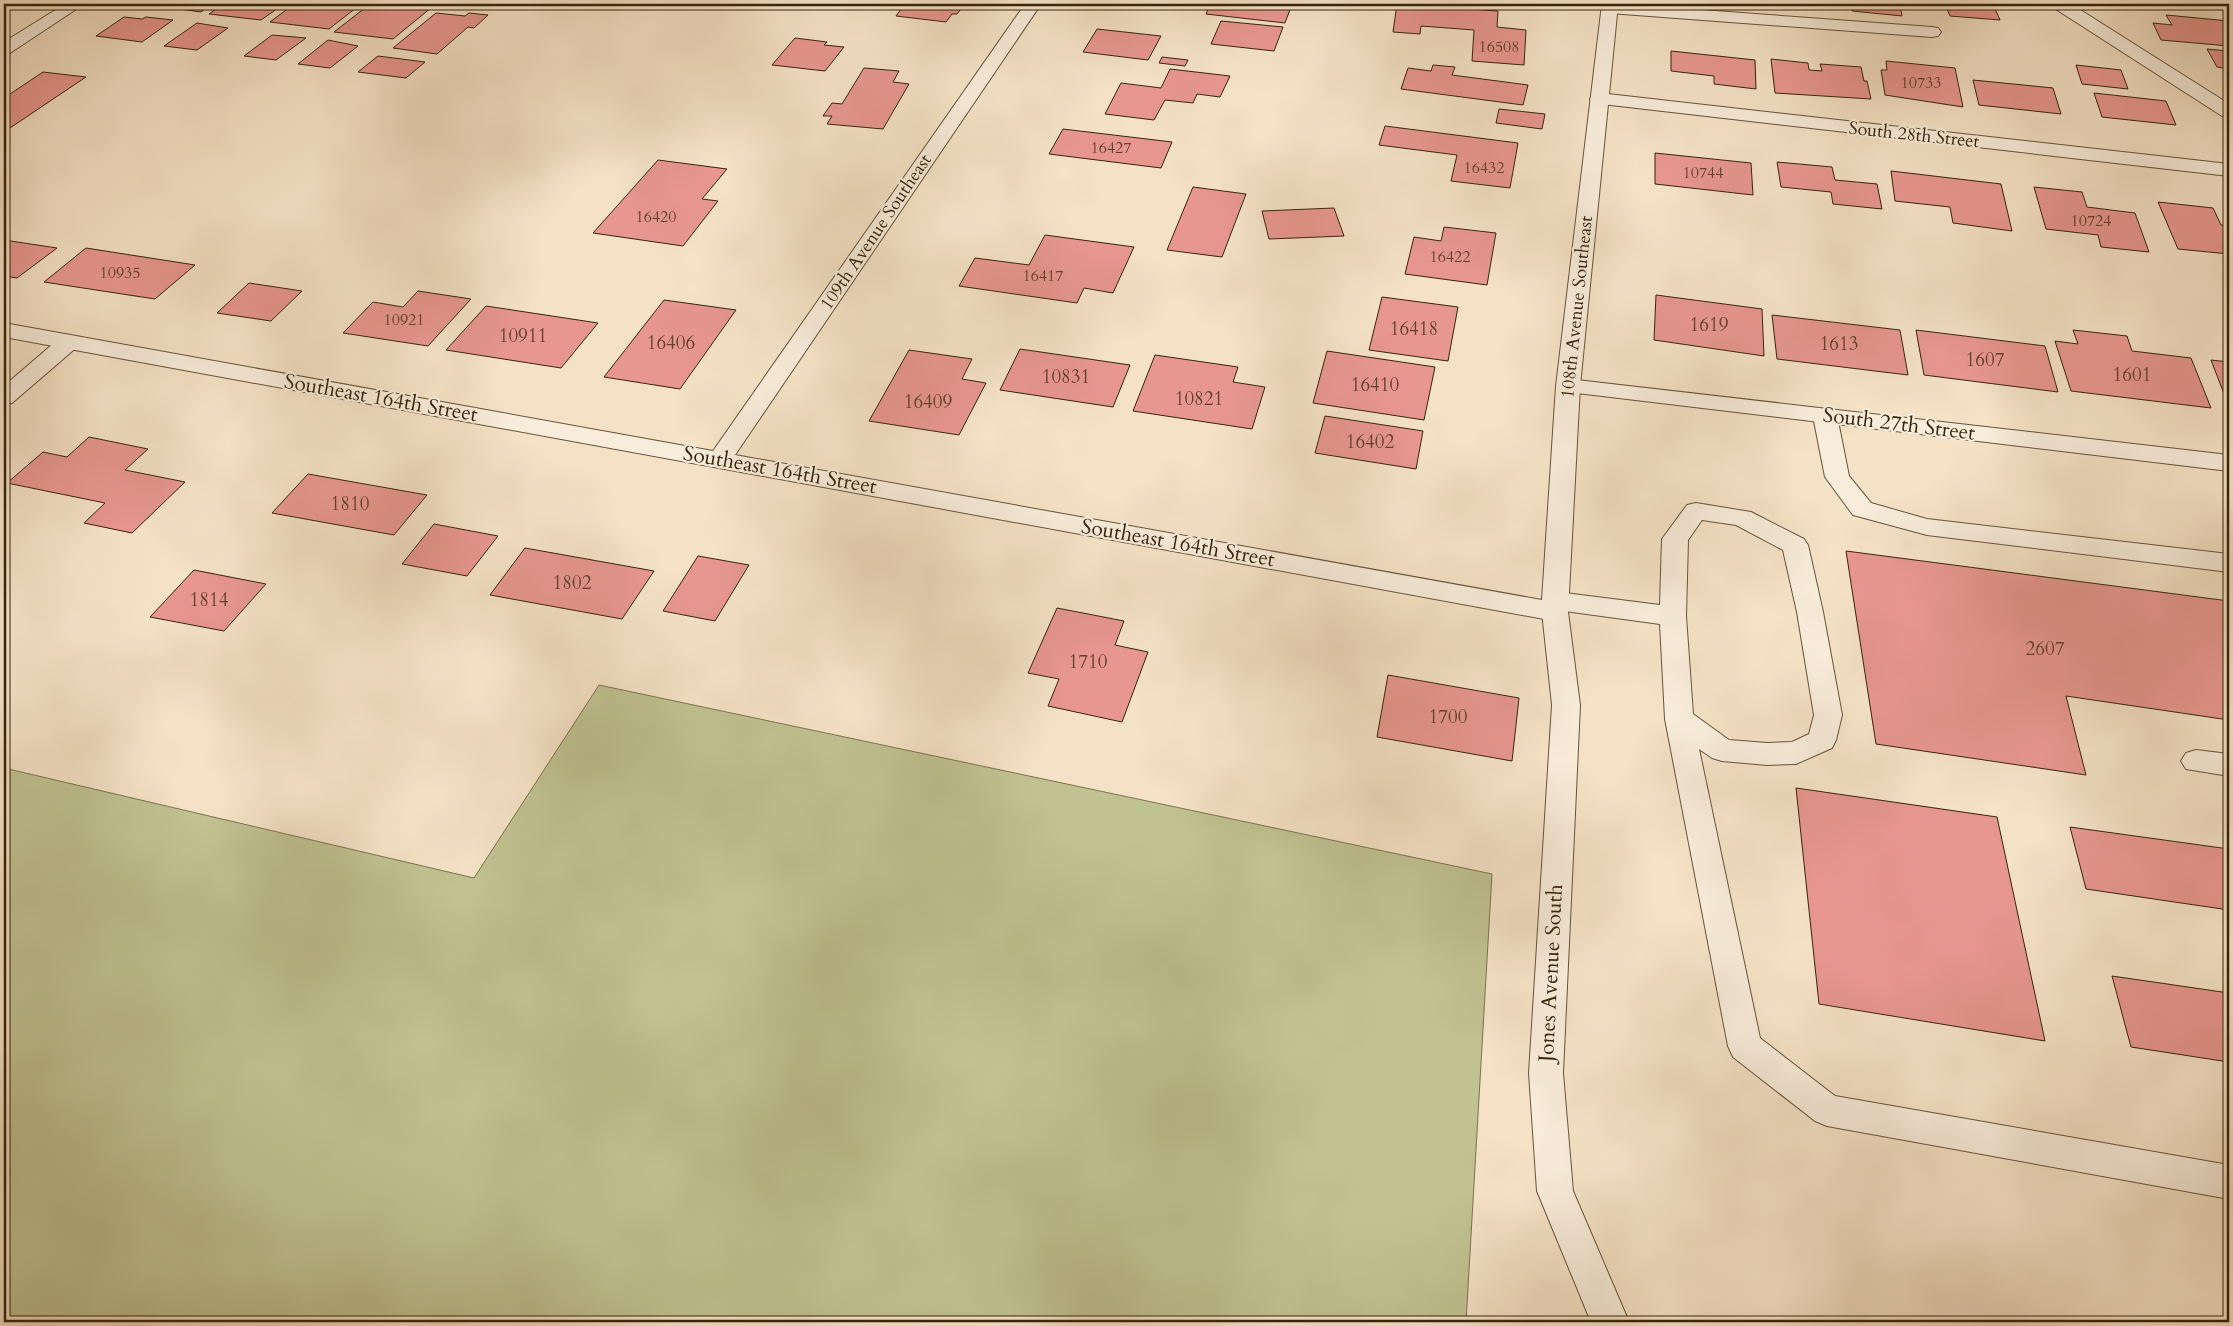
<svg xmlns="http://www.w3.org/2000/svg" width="2233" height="1326" font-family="Cardo,serif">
  <rect width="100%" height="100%" fill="#f5e2c6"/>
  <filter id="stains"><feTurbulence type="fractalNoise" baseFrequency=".004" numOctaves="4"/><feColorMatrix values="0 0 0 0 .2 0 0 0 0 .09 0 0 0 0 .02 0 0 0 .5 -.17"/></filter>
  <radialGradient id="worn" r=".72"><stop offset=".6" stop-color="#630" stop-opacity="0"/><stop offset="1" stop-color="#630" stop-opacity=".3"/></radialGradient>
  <path fill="#c0c292" stroke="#7b734e" d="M 599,685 L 1492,874 L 1466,1322 L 4,1322 L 4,768 L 474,878 Z"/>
  <g fill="#e8978f" stroke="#36240a">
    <path d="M 144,4 L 212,4 L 201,12 Z"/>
    <path d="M 223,4 L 284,4 L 261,20 L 209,14 Z"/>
    <path d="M 294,4 L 361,4 L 329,29 L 270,22 Z"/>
    <path d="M 370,4 L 402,4 L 432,7 L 393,39 L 334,32 Z"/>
    <path d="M 890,4 L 965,4 L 957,14 L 952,14 L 946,22 L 896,16 L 901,9 L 887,7 Z"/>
    <path d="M 1210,4 L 1231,6 L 1233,4 L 1292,4 L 1285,23 L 1206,14 Z"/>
    <path d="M 1397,4 L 1498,11 L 1497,27 L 1526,30 L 1524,65 L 1472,61 L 1474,30 L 1421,26 L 1420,34 L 1393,32 Z"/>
    <path d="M 1727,4 L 1766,4 L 1766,8 Z"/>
    <path d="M 1851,4 L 1900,4 L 1902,16 L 1852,11 Z"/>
    <path d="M 1945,4 L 1993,4 L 2000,20 L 1950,16 Z"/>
    <path d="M 436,13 L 465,16 L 469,13 L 488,15 L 474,28 L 468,27 L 437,54 L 393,48 Z"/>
    <path d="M 2166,15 L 2229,21 L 2229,46 L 2161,40 L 2153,23 L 2172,25 Z"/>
    <path d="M 124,17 L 142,19 L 146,17 L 173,20 L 142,42 L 96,36 Z"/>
    <path d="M 1221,21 L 1283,27 L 1274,51 L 1211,44 Z"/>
    <path d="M 197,23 L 228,28 L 197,50 L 164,46 Z"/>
    <path d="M 1097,29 L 1161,36 L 1148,60 L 1083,52 Z"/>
    <path d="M 272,35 L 306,38 L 276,60 L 244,56 Z"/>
    <path d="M 795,38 L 827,42 L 824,45 L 844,47 L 825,71 L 772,65 Z"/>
    <path d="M 328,40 L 358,46 L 330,68 L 298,64 Z"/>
    <path d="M 2207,49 L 2229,51 L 2229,69 L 2217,67 Z"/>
    <path d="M 1671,51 L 1755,60 L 1756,89 L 1714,84 L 1714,76 L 1671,71 Z"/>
    <path d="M 378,56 L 425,62 L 406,78 L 358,72 Z"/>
    <path d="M 1162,57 L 1188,60 L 1185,66 L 1159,63 Z"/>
    <path d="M 1771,59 L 1808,63 L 1809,70 L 1822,71 L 1820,64 L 1861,67 L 1864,81 L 1867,81 L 1871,99 L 1775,93 Z"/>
    <path d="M 1886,61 L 1955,68 L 1963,107 L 1885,95 L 1881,70 L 1887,70 Z"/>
    <path d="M 1433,65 L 1455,67 L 1452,75 L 1528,85 L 1523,105 L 1401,89 L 1408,68 L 1431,71 Z"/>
    <path d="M 2076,65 L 2121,70 L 2128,89 L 2082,84 Z"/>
    <path d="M 864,68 L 899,71 L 893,82 L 909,84 L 883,129 L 827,124 L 832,116 L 823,116 L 832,103 L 842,104 Z"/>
    <path d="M 1170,69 L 1230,76 L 1220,97 L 1197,94 L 1193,103 L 1165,100 L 1154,120 L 1105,114 L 1121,83 L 1161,88 Z"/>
    <path d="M 43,72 L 86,77 L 4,132 L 4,98 Z"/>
    <path d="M 1973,80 L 2053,88 L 2061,114 L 1979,105 Z"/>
    <path d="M 2094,93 L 2166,101 L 2176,125 L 2102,117 Z"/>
    <path d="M 1499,109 L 1545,114 L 1542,129 L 1496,123 Z"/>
    <path d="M 1385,126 L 1518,143 L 1510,188 L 1451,181 L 1457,155 L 1379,145 Z"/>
    <path d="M 1063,129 L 1172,142 L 1161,168 L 1049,154 Z"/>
    <path d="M 1655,153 L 1751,163 L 1753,195 L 1655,184 Z"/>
    <path d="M 658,160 L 727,169 L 702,199 L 718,201 L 683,246 L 593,233 Z"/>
    <path d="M 1777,162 L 1832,167 L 1835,180 L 1877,184 L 1882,209 L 1833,204 L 1831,192 L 1781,187 Z"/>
    <path d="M 1891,171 L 2001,184 L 2012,231 L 1953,223 L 1950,207 L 1895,201 Z"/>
    <path d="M 1193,187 L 1246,194 L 1222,257 L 1167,250 Z"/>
    <path d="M 2034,187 L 2082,192 L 2087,207 L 2135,213 L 2149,252 L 2101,247 L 2098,235 L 2046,229 Z"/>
    <path d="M 2158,202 L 2213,208 L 2221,225 L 2229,226 L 2229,254 L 2178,249 Z"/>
    <path d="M 1334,208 L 1344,236 L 1269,239 L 1262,211 Z"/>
    <path d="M 1444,227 L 1496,233 L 1487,285 L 1405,274 L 1414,237 L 1441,241 Z"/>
    <path d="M 1045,235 L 1134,247 L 1113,293 L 1084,288 L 1077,303 L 959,286 L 975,258 L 1029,265 Z"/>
    <path d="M 4,240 L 57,248 L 17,278 L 4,276 Z"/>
    <path d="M 86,248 L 195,265 L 155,299 L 44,282 Z"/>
    <path d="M 249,283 L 302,291 L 271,321 L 217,313 Z"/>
    <path d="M 418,291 L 471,299 L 428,346 L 343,333 L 373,302 L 403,307 Z"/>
    <path d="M 1656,295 L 1762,309 L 1764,356 L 1654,340 Z"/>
    <path d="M 1382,297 L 1458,307 L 1448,361 L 1369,350 Z"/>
    <path d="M 664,300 L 736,310 L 680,389 L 604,377 Z"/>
    <path d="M 486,306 L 598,323 L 561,368 L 446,350 Z"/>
    <path d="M 1772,315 L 1900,330 L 1908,375 L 1777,359 Z"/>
    <path d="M 1916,330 L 2045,346 L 2058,392 L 1924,375 Z"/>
    <path d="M 2073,330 L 2127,336 L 2132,351 L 2191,358 L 2211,408 L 2071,391 L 2055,341 L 2078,344 Z"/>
    <path d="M 1020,349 L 1130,365 L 1113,407 L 1000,390 Z"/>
    <path d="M 909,350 L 972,359 L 962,379 L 986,383 L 959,435 L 869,421 Z"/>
    <path d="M 1327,351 L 1435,367 L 1424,420 L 1313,403 Z"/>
    <path d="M 1155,355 L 1238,367 L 1233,382 L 1265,387 L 1252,429 L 1133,411 Z"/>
    <path d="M 2211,360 L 2229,362 L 2229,407 Z"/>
    <path d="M 1325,416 L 1423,431 L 1416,469 L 1315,453 Z"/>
    <path d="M 89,437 L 148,449 L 125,470 L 185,482 L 132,533 L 84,523 L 105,503 L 7,483 L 43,452 L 67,457 Z"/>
    <path d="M 308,474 L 427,495 L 394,535 L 272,513 Z"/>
    <path d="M 434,524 L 498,536 L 467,576 L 402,564 Z"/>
    <path d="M 525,548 L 654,571 L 622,619 L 490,595 Z"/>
    <path d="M 1846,551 L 2229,601 L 2229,720 L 2066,696 L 2086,775 L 1876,744 Z"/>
    <path d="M 698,556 L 749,565 L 715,621 L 663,611 Z"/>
    <path d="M 194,570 L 266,584 L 224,631 L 150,617 Z"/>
    <path d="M 1057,608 L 1124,621 L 1115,645 L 1148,652 L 1122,722 L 1048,706 L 1059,679 L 1028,673 Z"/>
    <path d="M 1388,675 L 1519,698 L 1512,761 L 1377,737 Z"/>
    <path d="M 1796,788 L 1997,817 L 2045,1041 L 1819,1004 Z"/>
    <path d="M 2070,827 L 2229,849 L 2229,910 L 2086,889 Z"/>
    <path d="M 2112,976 L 2229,993 L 2229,1062 L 2131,1047 Z"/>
  </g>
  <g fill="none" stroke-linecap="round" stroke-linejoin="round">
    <defs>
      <g id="service">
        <path d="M 1603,4 L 1620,4 L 1932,27 L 1938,28 L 1941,32 L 1938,36 L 1932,37 L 1609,13 L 1603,12 L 1601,8 Z"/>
        <path d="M 2052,4 L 2071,4 L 2229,104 L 2229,118 L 2222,116 L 2054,8 Z"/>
        <path d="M 69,335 L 77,337 L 80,342 L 77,347 L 12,403 L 4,405 L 4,386 L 61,337 Z"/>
        <path d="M 1825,409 L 1833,411 L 1837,416 L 1849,476 L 1871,503 L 1927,519 L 2229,554 L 2229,572 L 1927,535 L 1853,515 L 1825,477 L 1813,416 L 1817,411 Z"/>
        <path d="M 1696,503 L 1751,512 L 1804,539 L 1808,545 L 1823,612 L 1842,715 L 1836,740 L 1832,748 L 1796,764 L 1767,765 L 1722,761 L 1712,758 L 1699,749 L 1760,1038 L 1835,1096 L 2229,1165 L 2229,1199 L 1827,1126 L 1815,1121 L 1733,1057 L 1728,1046 L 1665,719 L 1660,624 L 1557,610 L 1548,607 L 1544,601 L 1548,595 L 1557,592 L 1660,605 L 1662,539 L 1687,505 ZM 1702,520 L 1736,525 L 1783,550 L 1797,612 L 1814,715 L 1809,734 L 1792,742 L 1767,743 L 1729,740 L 1693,714 L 1686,616 L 1688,540 Z"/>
        <path d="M 2196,750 L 2229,754 L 2229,776 L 2186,769 L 2181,761 L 2186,753 Z"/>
      </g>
      <g id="minor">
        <path d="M 65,4 L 84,4 L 10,53 L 4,54 L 4,42 Z"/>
        <path d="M 1599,93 L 2229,164 L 2229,176 L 1593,103 L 1590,99 L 1593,95 Z"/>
        <path d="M 1568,379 L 2229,455 L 2229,471 L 1560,391 L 1556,386 L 1560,381 Z"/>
        <path d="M 1555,603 L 1564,605 L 1568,612 L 1580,705 L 1563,1073 L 1573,1191 L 1629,1322 L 1591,1322 L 1537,1191 L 1529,1073 L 1552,705 L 1542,612 L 1546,605 Z"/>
      </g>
      <path id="tertiary" d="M 1025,4 L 1041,4 L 735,455 L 1542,600 L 1556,386 L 1602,4 L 1618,4 L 1580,386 L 1568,612 L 1564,619 L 1555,621 L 4,337 L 4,323 L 713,451 Z"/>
    </defs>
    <use href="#service" stroke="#665439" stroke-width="2"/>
    <use href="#minor" stroke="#665439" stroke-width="2"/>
    <use href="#tertiary" stroke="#665439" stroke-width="2"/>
    <use href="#service" fill="#f8ecda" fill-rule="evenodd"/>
    <use href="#minor" fill="#f8ecda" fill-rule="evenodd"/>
    <use href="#tertiary" fill="#f8ecda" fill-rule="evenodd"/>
  </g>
  <g text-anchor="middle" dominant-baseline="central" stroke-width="4.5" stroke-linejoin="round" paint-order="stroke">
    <g font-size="16" fill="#62412b">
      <text x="1499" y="47">16508</text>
      <text x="1921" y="83">10733</text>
      <text x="1111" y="148">16427</text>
      <text x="1484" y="168">16432</text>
      <text x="1703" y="173">10744</text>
      <text x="656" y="217">16420</text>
      <text x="2091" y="221">10724</text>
      <text x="1450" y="257">16422</text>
      <text x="120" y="273">10935</text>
      <text x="1043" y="276">16417</text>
      <text x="404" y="320">10921</text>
    </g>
    <g font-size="18" fill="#36240a" stroke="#f8ecda">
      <text transform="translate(1914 135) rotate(6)">South 28th Street</text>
      <text transform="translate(876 232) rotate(-56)">109th Avenue Southeast</text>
      <text transform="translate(1577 307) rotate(-84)">108th Avenue Southeast</text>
    </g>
    <g font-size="19" fill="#62412b">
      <text x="1709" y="325">1619</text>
      <text x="1414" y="329">16418</text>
      <text x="523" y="336">10911</text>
      <text x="671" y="343">16406</text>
      <text x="1839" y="344">1613</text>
      <text x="1985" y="360">1607</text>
      <text x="2132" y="375">1601</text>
      <text x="1066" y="377">10831</text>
      <text x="1375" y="385">16410</text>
      <text x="1199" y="399">10821</text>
      <text x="928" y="402">16409</text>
      <text x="1370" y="442">16402</text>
      <text x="350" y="504">1810</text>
      <text x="572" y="583">1802</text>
      <text x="209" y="600">1814</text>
      <text x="2045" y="649">2607</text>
      <text x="1088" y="662">1710</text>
      <text x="1448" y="717">1700</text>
    </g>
    <g font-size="21" fill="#36240a" stroke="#f8ecda">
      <text transform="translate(381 398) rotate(10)">Southeast 164th Street</text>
      <text transform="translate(1899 424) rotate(7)">South 27th Street</text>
      <text transform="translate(780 470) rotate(10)">Southeast 164th Street</text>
      <text transform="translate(1178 543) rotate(10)">Southeast 164th Street</text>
      <text transform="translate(1551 973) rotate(-87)">Jones Avenue South</text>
    </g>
  </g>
  <rect width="2233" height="1326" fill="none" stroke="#f5e2c6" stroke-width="20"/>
  <rect x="5" y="5" width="2223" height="1316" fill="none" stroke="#36240a" stroke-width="2.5"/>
  <rect x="10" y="10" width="2213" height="1306" fill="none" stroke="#36240a"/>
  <rect width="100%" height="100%" filter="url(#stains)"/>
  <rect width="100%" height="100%" fill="url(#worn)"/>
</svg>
